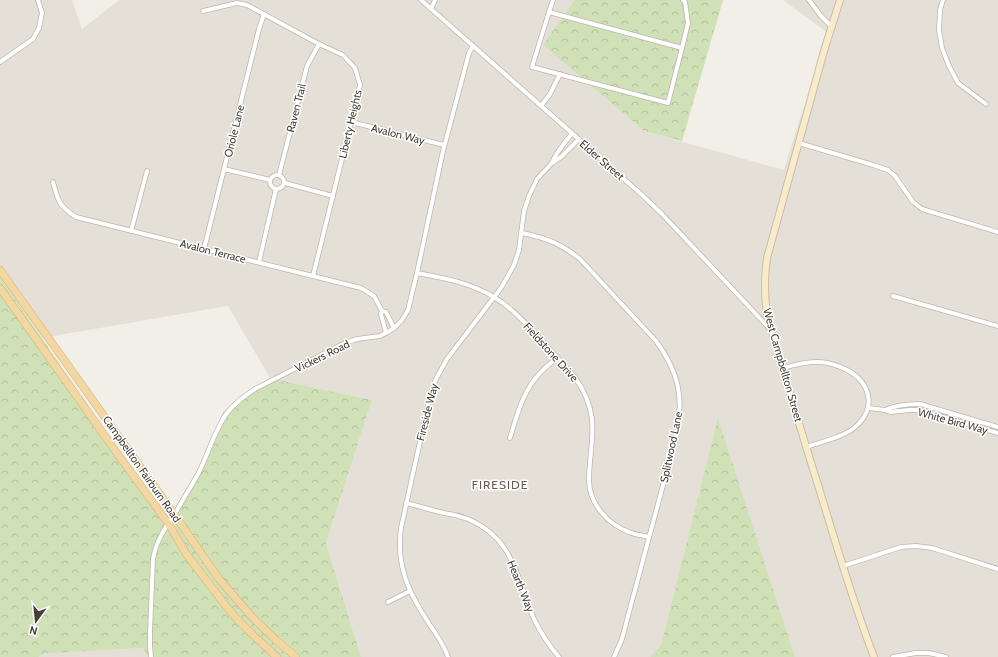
<svg xmlns="http://www.w3.org/2000/svg" width="998" height="657" font-family="Cabin,sans-serif">
  <defs>
    <pattern id="forest-crowns" width="20" height="18" patternUnits="userSpaceOnUse"><rect width="20" height="18" fill="#d0e1b7"/><path d="M2 6a3 3 0 1 1 6 0M12 15a3 3 0 1 1 6 0" fill="none" stroke="#b4c29e"/></pattern>
  </defs>
  <rect width="100%" height="100%" fill="#f2efe9"/>
  <g fill="#e5e0d7">
    <path d="M 0,0 L 72,0 L 82,29 L 119,0 L 574,0 L 543,45 L 644,131 L 784,170 L 800,118 L 833,37 L 783,0 L 998,0 L 998,657 L 795,657 L 718,419 L 661,645 L 650,657 L 361,657 L 326,543 L 372,400 L 270,378 L 228,306 L 42,338 L 0,277 Z"/>
    <path d="M 143,648 L 148,657 L 39,657 L 40,654 Z"/>
  </g>
  <g fill="url(#forest-crowns)">
    <path d="M 574,0 L 723,0 L 682,141 L 644,131 L 543,45 Z"/>
    <path d="M 0,277 L 167,521 L 205,458 L 223,412 L 270,378 L 372,400 L 326,543 L 361,657 L 148,657 L 143,648 L 40,654 L 39,657 L 0,657 Z"/>
    <path d="M 718,418 L 795,657 L 650,657 L 661,645 Z"/>
  </g>
  <g fill="none" stroke-linecap="round" stroke-linejoin="round">
    <defs>
      <g id="street">
        <path d="M 421,0 L 642,195 L 662,214 L 771,330"/>
        <path d="M 809,0 L 821,16 L 832,27"/>
        <path d="M 943,0 L 940,10 L 939,30 L 942,48 L 949,66 L 958,83 L 986,104"/>
        <path d="M 431,9 L 435,0"/>
        <path d="M 203,11 L 237,3 L 247,5 L 319,44 L 343,55 L 355,68 L 360,85 L 357,98 L 313,276"/>
        <path d="M 549,12 L 682,48 L 668,103 L 532,67 Z"/>
        <path d="M 549,12 L 553,0"/>
        <path d="M 682,48 L 688,23 L 685,2 L 683,0"/>
        <path d="M 0,62 L 33,39 L 39,28 L 42,13 L 38,0"/>
        <path d="M 541,106 L 550,94 L 560,74"/>
        <path d="M 351,122 L 444,145"/>
        <path d="M 799,143 L 873,165 L 888,170 L 895,176 L 913,202 L 922,209 L 998,232"/>
        <path d="M 552,163 C 556,152 565,143 572,133"/>
        <path d="M 224,169 L 270,180"/>
        <circle cx="277" cy="182" r="7"/>
        <path d="M 279,175 L 307,66 L 319,44"/>
        <path d="M 53,182 C 58,201 59,206 76,217 L 361,288 L 374,296 L 382,311 L 386,312 L 394,328"/>
        <path d="M 285,183 L 333,196"/>
        <path d="M 131,231 L 147,171"/>
        <path d="M 522,233 C 546,238 560,243 580,259 L 656,341 C 678,371 684,396 677,433 L 628,616 L 622,639 L 614,657"/>
        <path d="M 204,249 L 259,29 L 264,14"/>
        <path d="M 259,262 L 276,189"/>
        <path d="M 417,273 C 444,278 472,283 495,298 C 511,307 523,321 536,334 C 548,348 561,361 573,375 C 583,388 590,402 592,419 C 594,439 589,459 589,480 C 589,503 607,524 629,532 C 635,535 642,535 649,537"/>
        <path d="M 893,296 L 998,326"/>
        <path d="M 382,311 L 381,314 L 386,333"/>
        <path d="M 783,368 C 797,364 813,360 828,363 C 840,366 854,372 862,382 C 874,399 869,416 854,428 C 841,438 821,442 806,447"/>
        <path d="M 869,408 L 885,410 L 890,412 L 909,410 L 918,410 L 998,433"/>
        <path d="M 885,410 C 896,405 908,404 920,404 L 998,427"/>
        <path d="M 510,438 C 517,415 523,390 541,372 C 546,367 552,362 557,357"/>
        <path d="M 406,503 C 419,506 431,510 444,513 C 452,514 460,516 468,519 C 515,539 516,578 534,619 C 541,633 549,646 559,657"/>
        <path d="M 843,566 L 901,547 L 916,546 L 932,548 L 998,569"/>
        <path d="M 388,602 L 410,591"/>
        <path d="M 151,657 L 150,646 L 150,632 L 153,559 C 156,541 166,526 176,512 C 183,499 191,487 198,474 C 208,455 214,431 227,413 C 235,403 244,396 255,389 L 345,343 L 357,339 L 380,336 L 386,333 L 394,328 L 402,320 L 408,310 L 417,273 L 443,151 L 469,53 L 473,46"/>
        <path d="M 448,657 C 444,644 435,633 428,622 C 413,599 400,575 400,547 C 400,541 400,534 401,528 L 430,396 L 436,379 L 447,359 L 501,288 L 514,265 L 519,250 L 524,211 L 529,196 L 537,179 L 552,163 L 561,157 L 579,139"/>
        <path d="M 893,657 L 916,653 L 929,653 L 946,657"/>
      </g>
      <path id="secondary" d="M 840,0 L 824,51 L 767,258 C 764,279 764,294 767,314 C 784,376 803,437 822,498 C 838,551 854,605 874,657"/>
      <g id="primary">
        <path d="M 0,270 L 174,514 L 219,579 L 253,618 L 276,640 L 296,657"/>
        <path d="M 0,288 L 119,456 L 168,523 L 187,555 L 226,606 L 237,619 L 252,634 L 277,657"/>
      </g>
    </defs>
    <use href="#street" stroke="#bdb6ac" stroke-width="5.5"/>
    <use href="#secondary" stroke="#ccbe9e" stroke-width="8"/>
    <use href="#primary" stroke="#d5b374" stroke-width="8"/>
    <use href="#street" stroke="#fff" stroke-width="4"/>
    <use href="#secondary" stroke="#f8ebcd" stroke-width="6"/>
    <use href="#primary" stroke="#f2d7a2" stroke-width="7"/>
  </g>
  <g text-anchor="middle" dominant-baseline="central" stroke-width="3" stroke-linejoin="round" paint-order="stroke">
    <g font-size="11" fill="#453f38" stroke="#fff">
      <text transform="translate(296 108) rotate(-76)">Raven Trail</text>
      <text transform="translate(350 124) rotate(-77)">Liberty Heights</text>
      <text transform="translate(234 131) rotate(-76)">Oriole Lane</text>
      <text transform="translate(398 134) rotate(14)">Avalon Way</text>
      <text transform="translate(602 160) rotate(41)">Elder Street</text>
      <text transform="translate(213 251) rotate(14)">Avalon Terrace</text>
      <text transform="translate(551 352) rotate(48)">Fieldstone Drive</text>
      <text transform="translate(322 356) rotate(-26)">Vickers Road</text>
      <text transform="translate(783 365) rotate(74)">West Campbellton Street</text>
      <text transform="translate(427 412) rotate(-76)">Fireside Way</text>
      <text transform="translate(953 421) rotate(15)">White Bird Way</text>
      <text transform="translate(671 447) rotate(-78)">Splitwood Lane</text>
      <text transform="translate(142 469) rotate(55)">Campbellton Fairburn Road</text>
      <text transform="translate(521 586) rotate(68)">Hearth Way</text>
    </g>
    <g font-size="12" letter-spacing="1" fill="#665c51" stroke="#fff">
      <text x="500" y="484">FIRESIDE</text>
    </g>
  </g>
  <g transform="translate(36 621) rotate(195)" stroke="#ffffff" stroke-width="3" paint-order="stroke">
  <path d="M0-3L7 15L0 10L-7 15Z" fill="#453f38"/>
  <text y="-6" font-size="11" font-weight="bold" text-anchor="middle" fill="#453f38">N</text>
  </g>
</svg>
